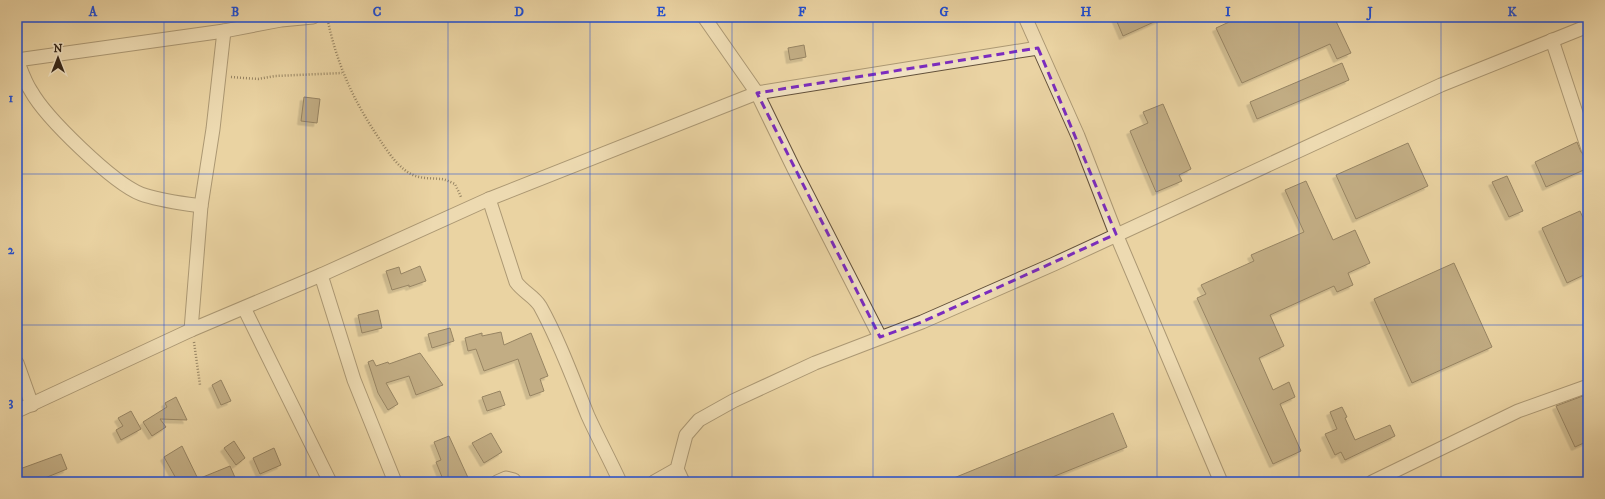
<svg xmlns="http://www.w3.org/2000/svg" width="1605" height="499" font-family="'IM FELL DW Pica',serif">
  <defs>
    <filter id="shadow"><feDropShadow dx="-3.5" dy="3.5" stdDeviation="0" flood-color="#0004"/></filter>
  </defs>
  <rect width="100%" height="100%" fill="#ead3a3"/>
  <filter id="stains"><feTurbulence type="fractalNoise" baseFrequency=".005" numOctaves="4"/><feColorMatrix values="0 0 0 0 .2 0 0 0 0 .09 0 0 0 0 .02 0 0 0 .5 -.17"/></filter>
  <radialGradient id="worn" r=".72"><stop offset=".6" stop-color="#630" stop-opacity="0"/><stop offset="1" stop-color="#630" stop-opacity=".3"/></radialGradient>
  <g fill="#937f60" stroke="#342517" filter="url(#shadow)">
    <path d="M 1115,17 L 1165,17 L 1123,36 Z"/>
    <path d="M 1240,17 L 1334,17 L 1351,53 L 1337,59 L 1330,44 L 1242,83 L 1216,28 Z"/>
    <path d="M 804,45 L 806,57 L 790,60 L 788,48 Z"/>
    <path d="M 1342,63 L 1349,80 L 1257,119 L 1250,102 Z"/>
    <path d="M 304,97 L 320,99 L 317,123 L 301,121 Z"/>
    <path d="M 1163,104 L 1191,169 L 1179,175 L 1182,181 L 1156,192 L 1130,131 L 1148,123 L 1143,112 Z"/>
    <path d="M 1577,142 L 1581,152 L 1588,160 L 1588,168 L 1546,187 L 1535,162 Z"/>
    <path d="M 1408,143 L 1428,186 L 1356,219 L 1336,175 Z"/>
    <path d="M 1507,176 L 1523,211 L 1509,217 L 1492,182 Z"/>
    <path d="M 1306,181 L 1333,240 L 1355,230 L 1370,263 L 1348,273 L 1353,285 L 1337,292 L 1334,286 L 1270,315 L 1284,346 L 1259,358 L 1273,390 L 1289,382 L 1295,397 L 1280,404 L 1301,451 L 1273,464 L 1197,298 L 1206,294 L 1201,285 L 1254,261 L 1251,255 L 1304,232 L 1285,190 Z"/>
    <path d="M 1580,211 L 1588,229 L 1588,273 L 1567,283 L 1542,228 Z"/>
    <path d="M 1454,263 L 1492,347 L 1412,383 L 1374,299 Z"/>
    <path d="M 420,266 L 426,281 L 409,287 L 409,285 L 392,290 L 386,271 L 399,267 L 401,274 Z"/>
    <path d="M 378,310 L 382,328 L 362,333 L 358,315 Z"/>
    <path d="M 450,328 L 454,341 L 432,348 L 428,334 Z"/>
    <path d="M 501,332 L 504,345 L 531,333 L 548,376 L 540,379 L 544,391 L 530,396 L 518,359 L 484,371 L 476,349 L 468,351 L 465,338 L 482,333 L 482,336 Z"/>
    <path d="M 420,353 L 443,385 L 416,395 L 409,376 L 386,383 L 398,404 L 388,410 L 378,393 L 368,362 L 373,360 L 376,366 L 388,362 L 389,364 Z"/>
    <path d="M 221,380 L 231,401 L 221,405 L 212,385 Z"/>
    <path d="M 500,391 L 505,405 L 487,411 L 482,397 Z"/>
    <path d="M 1588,394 L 1588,441 L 1575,447 L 1556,406 Z"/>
    <path d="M 176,397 L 187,420 L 160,419 L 166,427 L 152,436 L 143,422 L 167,407 L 165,403 Z"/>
    <path d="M 1342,407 L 1347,417 L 1345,418 L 1355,440 L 1390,425 L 1395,436 L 1345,460 L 1341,452 L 1335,455 L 1325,434 L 1337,429 L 1330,412 Z"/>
    <path d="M 131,411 L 141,429 L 121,440 L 116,430 L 123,426 L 118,418 Z"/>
    <path d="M 1113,413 L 1127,447 L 1040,482 L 944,482 Z"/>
    <path d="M 491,433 L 502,452 L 484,463 L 472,443 Z"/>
    <path d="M 449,436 L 470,482 L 444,482 L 436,462 L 441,460 L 434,442 Z"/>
    <path d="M 234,441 L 245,458 L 236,465 L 224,448 Z"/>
    <path d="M 182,446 L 198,479 L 230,466 L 237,482 L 178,482 L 164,457 Z"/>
    <path d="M 274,448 L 281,465 L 260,474 L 253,458 Z"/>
    <path d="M 61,454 L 67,469 L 35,482 L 17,482 L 17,470 Z"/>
  </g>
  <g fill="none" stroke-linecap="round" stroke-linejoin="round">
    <defs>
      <g id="minor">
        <path d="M 704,17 L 757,93 L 794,169 L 880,337"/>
        <path d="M 1025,17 L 1078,136 L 1116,234 L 1221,482"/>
        <path d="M 1552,40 L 1588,149"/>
        <path d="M 17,60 L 224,31 L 281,20 L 313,17"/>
        <path d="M 17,60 C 21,70 25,82 31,91 C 46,118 113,183 141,194 C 160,201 182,203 201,206"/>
        <path d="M 489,199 L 516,282 C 523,292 534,296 540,306 C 559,340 573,379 588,416 C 598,438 610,460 620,482"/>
        <path d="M 321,275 L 354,380 L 395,482"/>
        <path d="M 244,308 L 330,482"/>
        <path d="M 191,330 L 201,206 L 213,129 L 224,31"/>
        <path d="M 17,363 L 32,405"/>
        <path d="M 17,411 L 191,330 L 321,275 L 489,199 L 757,93 L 1038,48"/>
        <path d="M 677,469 L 683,482"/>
        <path d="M 497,482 L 506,478 L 514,480 L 515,482"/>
        <path d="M 654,482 L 677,469 L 686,435 L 699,420 L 733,401 L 815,363 L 922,322 L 1054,264 L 1441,85 L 1588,26"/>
        <path d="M 1372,482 L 1518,411 L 1588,386"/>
      </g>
    </defs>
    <use href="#minor" stroke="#62503a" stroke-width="15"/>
    <g stroke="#342517" stroke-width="2.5" stroke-dasharray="1 2" stroke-linecap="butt">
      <path d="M 327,17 C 337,65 353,100 380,140 C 388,152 399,169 413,175 C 422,179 432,178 441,179 C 445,179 450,182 455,184 L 461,197"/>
      <path d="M 231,77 L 258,79 L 275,76 L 342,73"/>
      <path d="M 194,342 L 200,385"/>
    </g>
    <use href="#minor" stroke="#f1e2c3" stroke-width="13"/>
  </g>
  <path d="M0 0H1605V499H0ZM 1038,48 L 1116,234 L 922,322 L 880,337 L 757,93 Z" fill="#ead3a3" fill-opacity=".55" fill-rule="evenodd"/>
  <path fill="none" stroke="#7b2cbf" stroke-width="3" stroke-dasharray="8 5" stroke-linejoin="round" d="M 1038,48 L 1116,234 L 922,322 L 880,337 L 757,93 Z"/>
  <path fill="none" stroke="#1d4ed8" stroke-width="1" stroke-opacity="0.55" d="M 164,17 L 164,482M 306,17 L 306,482M 448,17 L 448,482M 590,17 L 590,482M 732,17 L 732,482M 873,17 L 873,482M 1015,17 L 1015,482M 1157,17 L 1157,482M 1299,17 L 1299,482M 1441,17 L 1441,482M 17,174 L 1588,174M 17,325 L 1588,325"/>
  <rect width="1605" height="499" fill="none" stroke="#ead3a3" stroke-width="44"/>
  <g transform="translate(58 58)" stroke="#f1e2c3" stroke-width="3" paint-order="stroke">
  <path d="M0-3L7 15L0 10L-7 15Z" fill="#342517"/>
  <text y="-6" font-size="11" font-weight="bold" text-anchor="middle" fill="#342517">N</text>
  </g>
  <rect x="22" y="22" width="1561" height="455" fill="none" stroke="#1d4ed8" stroke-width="1.5"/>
  <g font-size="13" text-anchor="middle" font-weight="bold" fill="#1d4ed8">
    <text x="93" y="16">A</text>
    <text x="235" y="16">B</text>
    <text x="377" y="16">C</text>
    <text x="519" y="16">D</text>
    <text x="661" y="16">E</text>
    <text x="802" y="16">F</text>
    <text x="944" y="16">G</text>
    <text x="1086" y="16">H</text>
    <text x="1228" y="16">I</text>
    <text x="1370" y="16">J</text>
    <text x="1512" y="16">K</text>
    <text x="11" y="102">1</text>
    <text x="11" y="254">2</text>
    <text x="11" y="406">3</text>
  </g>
  <rect width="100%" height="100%" filter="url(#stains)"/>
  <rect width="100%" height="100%" fill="url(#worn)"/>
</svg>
